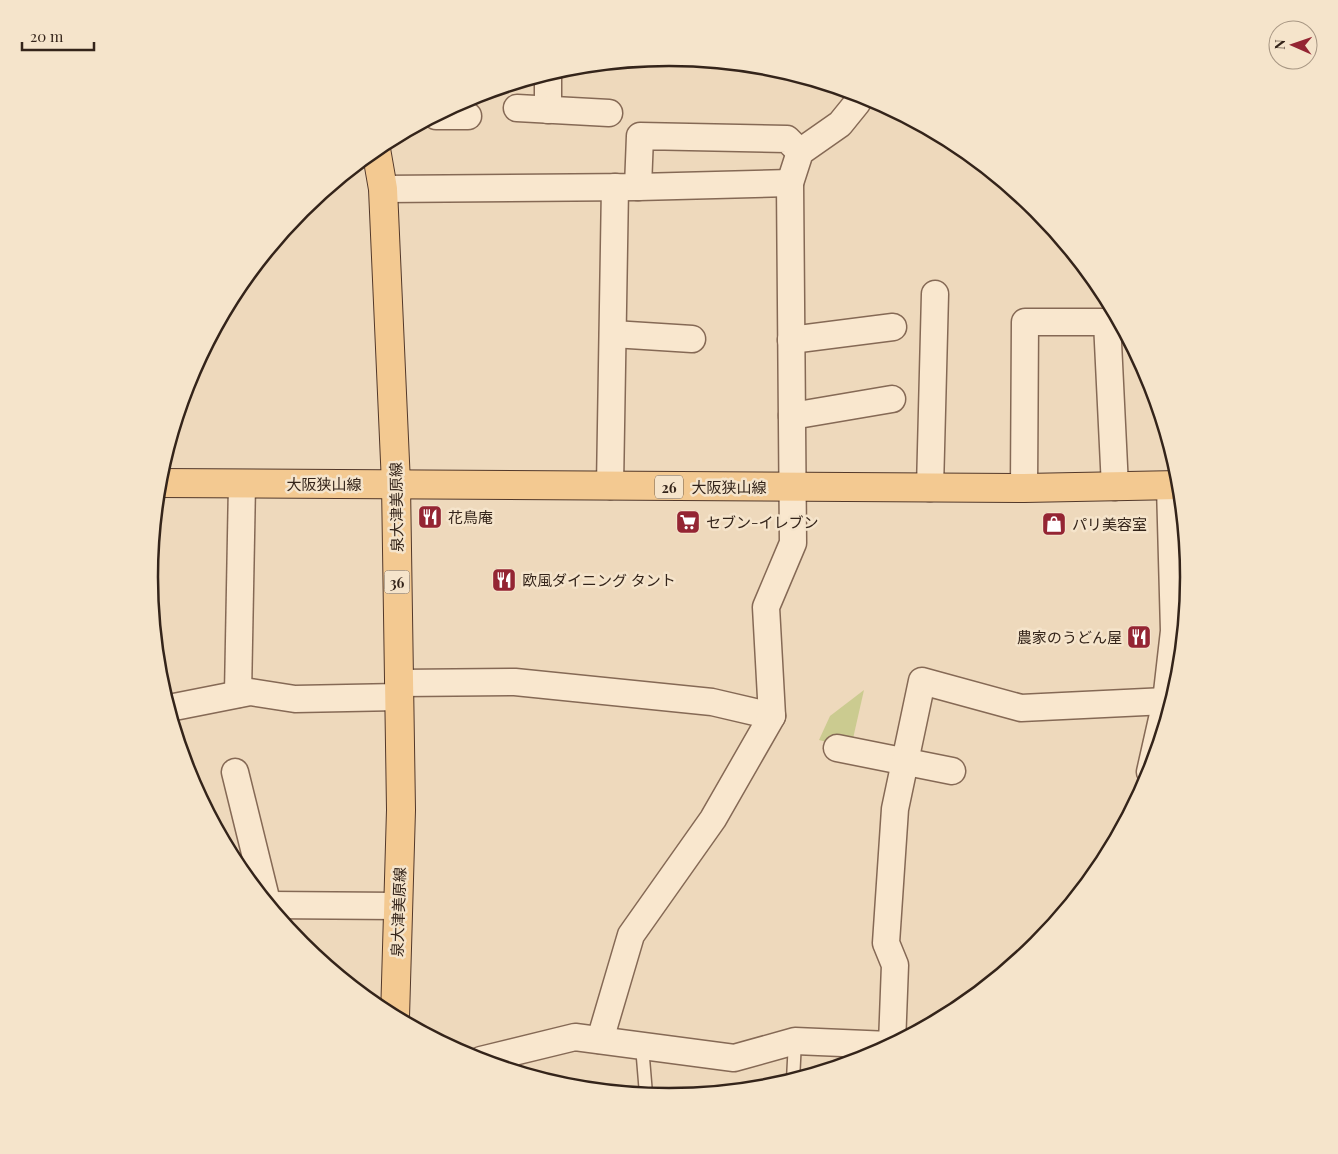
<svg xmlns="http://www.w3.org/2000/svg" width="1338" height="1154" font-family="'Playfair Display','Noto Sans JP',serif">
  <rect width="100%" height="100%" fill="#eed9bc"/>
  <path fill="#cbcb90" d="M 864,690 L 852,743 L 834,744 L 819,740 L 830,716 Z"/>
  <g fill="none" stroke-linecap="round" stroke-linejoin="round">
    <defs>
      <g id="service">
        <path d="M 642,1046 L 646,1094"/>
        <path d="M 793,1080 L 795,1041"/>
      </g>
      <g id="minor">
        <path d="M 548,73 L 548,110"/>
        <path d="M 517,108 L 609,113"/>
        <path d="M 436,116 L 468,116"/>
        <path d="M 638,187 L 790,183"/>
        <path d="M 383,189 L 638,187 L 640,136 L 787,139 L 800,152"/>
        <path d="M 613,334 L 692,339"/>
        <path d="M 791,340 L 893,327"/>
        <path d="M 792,416 L 892,399"/>
        <path d="M 610,486 L 615,187"/>
        <path d="M 930,488 L 935,294"/>
        <path d="M 1024,488 L 1025,322 L 1107,322 L 1115,487"/>
        <path d="M 399,683 L 515,682 L 712,702 L 772,716"/>
        <path d="M 238,694 L 242,484"/>
        <path d="M 169,708 L 250,692 L 295,699 L 399,697"/>
        <path d="M 837,748 L 952,771"/>
        <path d="M 235,772 L 267,902"/>
        <path d="M 1150,772 L 1166,701 L 1174,631 L 1170,486"/>
        <path d="M 269,905 L 398,906"/>
        <path d="M 600,1040 L 631,935 L 713,819 L 772,716 L 766,607 L 793,543 L 790,183 L 800,152 L 840,124 L 857,103 L 860,95"/>
        <path d="M 892,1044 L 895,965 L 886,943 L 895,809 L 922,681 L 1021,708 L 1166,701 L 1172,699"/>
        <path d="M 481,1060 L 575,1037 L 734,1058 L 795,1041 L 890,1045"/>
      </g>
      <g id="primary">
        <path d="M 376,149 L 383,189 L 396,484 L 401,810 L 395,1017"/>
        <path d="M 159,483 L 1024,488 L 1179,485"/>
      </g>
    </defs>
    <use href="#service" stroke="#856955" stroke-width="15"/>
    <use href="#minor" stroke="#856955" stroke-width="29"/>
    <use href="#primary" stroke="#52382a" stroke-width="30"/>
    <use href="#service" stroke="#f9e7ce" stroke-width="12"/>
    <use href="#minor" stroke="#f9e7ce" stroke-width="26"/>
    <use href="#primary" stroke="#f3c991" stroke-width="28"/>
  </g>
  <defs>
    <symbol id="restaurant-square" viewBox="-11 -11 22 22"><rect x="-9" y="-9" width="18" height="18" rx="4" fill="#942533" stroke="#f5e4cb"/><path d="M-5-6h1v4h1v-4h1v4h1v-4h1v5L-1.5 .5V6h-2V.5L-5-1ZM5-6V6H3V1.5H1.5Q1.5-4 5-6Z" fill="#fff"/></symbol>
    <symbol id="supermarket-square" viewBox="-11 -11 22 22"><rect x="-9" y="-9" width="18" height="18" rx="4" fill="#942533" stroke="#f5e4cb"/><path d="M-6-5.5h2.5l.6 2H6L4.5 2H-2.5L-4.4-4H-6ZM-1.5 3.2a1.3 1.3 0 1 0 .1 0ZM3 3.2a1.3 1.3 0 1 0 .1 0Z" fill="#fff"/></symbol>
    <symbol id="shop-square" viewBox="-11 -11 22 22"><rect x="-9" y="-9" width="18" height="18" rx="4" fill="#942533" stroke="#f5e4cb"/><path d="M-5-2.5h2.3a2.7 3.5 0 0 1 5.4 0H5L5.5 6h-11ZM-1.5-2.5h3a1.5 2.3 0 0 0-3 0Z" fill="#fff"/></symbol>
  </defs>
  <g fill-rule="evenodd">
    <use href="#restaurant-square" x="416" y="503" width="28" height="28"/>
    <use href="#supermarket-square" x="674" y="508" width="28" height="28"/>
    <use href="#shop-square" x="1040" y="510" width="28" height="28"/>
    <use href="#restaurant-square" x="490" y="566" width="28" height="28"/>
    <use href="#restaurant-square" x="1125" y="623" width="28" height="28"/>
  </g>
  <g text-anchor="middle" dominant-baseline="central" stroke-width="5" stroke-linejoin="round" paint-order="stroke">
    <g fill="#f5e4cb" stroke="#6e5e4f" stroke-width="1">
      <rect x="655" y="475.5" width="28" height="23" rx="4"/>
      <rect x="384.5" y="570.5" width="25" height="23" rx="4"/>
    </g>
    <g font-size="14" font-weight="bold" fill="#34241a">
      <text x="669" y="487">26</text>
      <text x="397" y="582">36</text>
    </g>
    <g font-size="15" fill="#34241a" stroke="#f5e4cb">
      <text x="324" y="484">大阪狭山線</text>
      <text x="729" y="487">大阪狭山線</text>
      <text transform="translate(396 507) rotate(-91)">泉大津美原線</text>
      <text transform="translate(398 912) rotate(-88)">泉大津美原線</text>
    </g>
    <g font-size="15" fill="#34241a" stroke="#f5e4cb" text-anchor="start">
      <text x="448" y="517">花鳥庵</text>
      <text x="706" y="522">セブン-イレブン</text>
      <text x="1072" y="524">パリ美容室</text>
      <text x="522" y="580">欧風ダイニング タント</text>
      <text x="1122" y="637" text-anchor="end">農家のうどん屋</text>
    </g>
  </g>
  <path d="M0 0H1338V1154H0ZM158 577a511 511 0 1 1 1022 0a511 511 0 1 1-1022 0Z" fill="#f5e4cb" fill-rule="evenodd"/>
  <path fill="none" stroke="#34241a" stroke-width="2.5" d="M158 577a511 511 0 1 1 1022 0a511 511 0 1 1-1022 0Z"/>
  <g transform="translate(1293 45) rotate(272)"><circle r="24" fill="#f5e4cb" stroke="#a89784"/>
  <path d="M0-4L9 19L0 12L-9 19Z" fill="#942533"/>
  <text y="-8" font-size="14" font-weight="bold" text-anchor="middle" fill="#34241a">N</text>
  </g>
  <path d="M22 42v8h72v-8" fill="none" stroke="#34241a" stroke-width="2.5"/>
  <text x="30" y="42" font-size="15" fill="#34241a" stroke="#f5e4cb" stroke-width="4" paint-order="stroke">20 m</text>
</svg>
